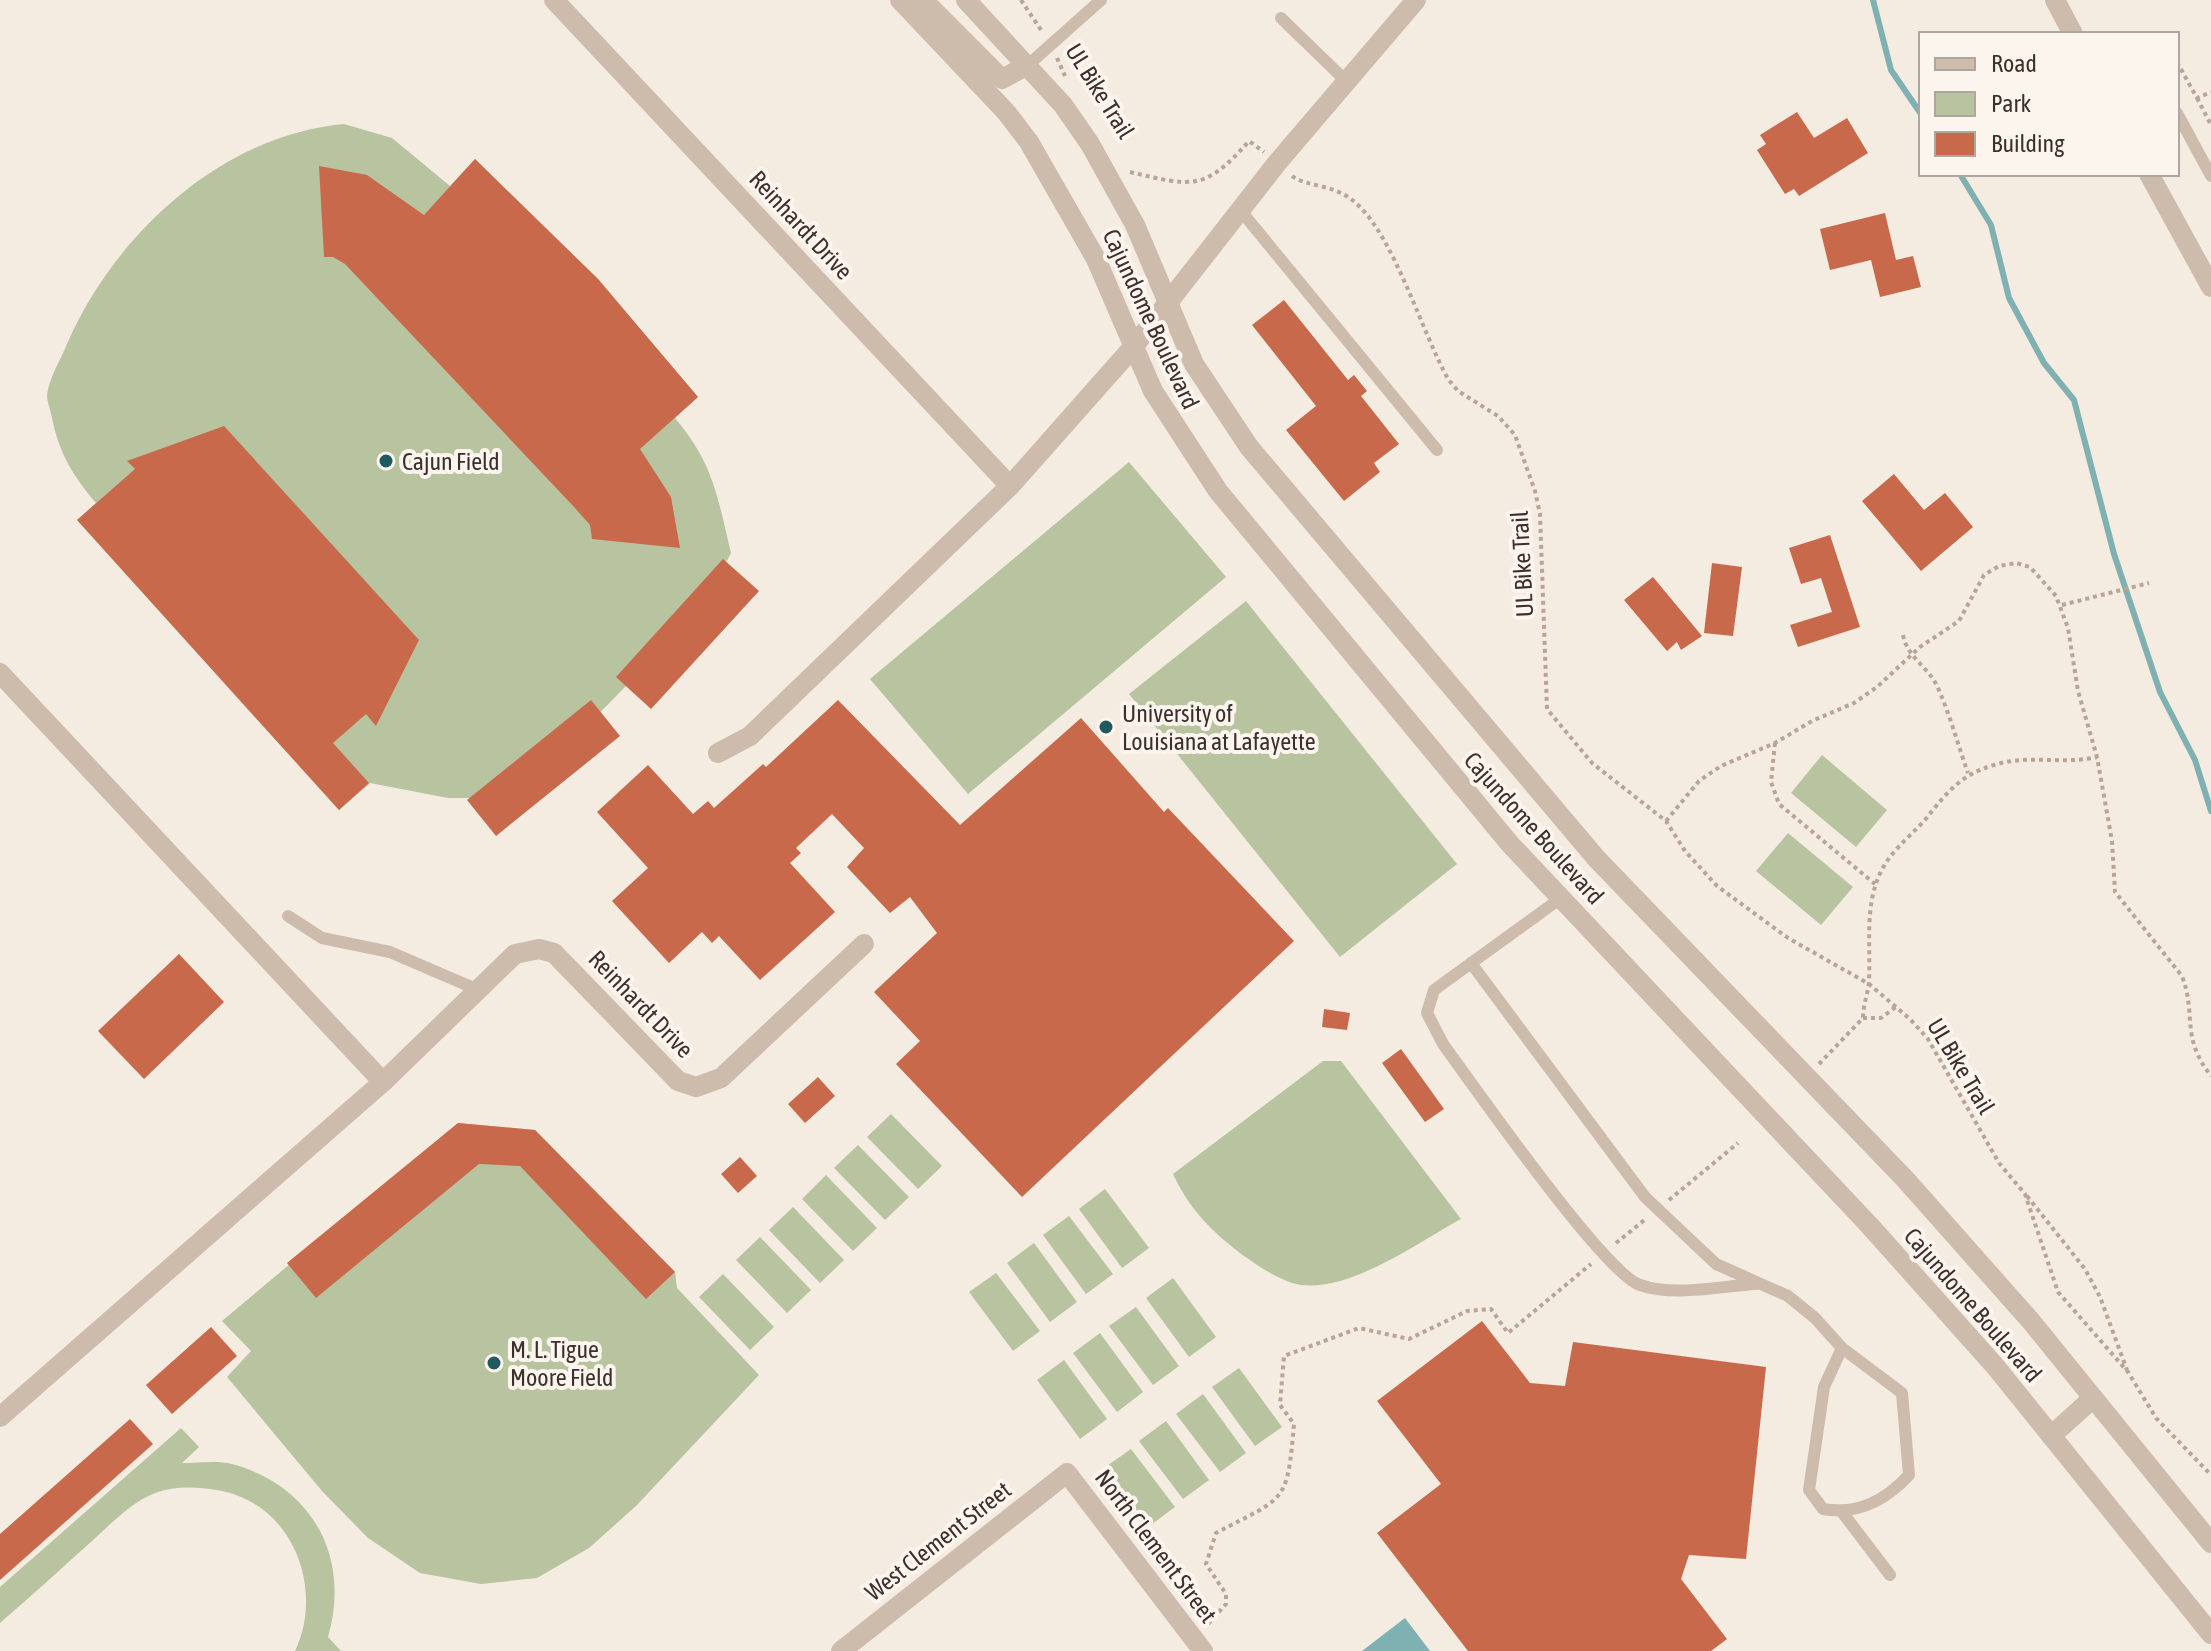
<svg xmlns="http://www.w3.org/2000/svg" width="2211" height="1651" font-family="'Asap Condensed',sans-serif">
  <rect width="100%" height="100%" fill="#f4ebe1"/>
  <g fill="#b8c4a0">
    <path d="M 344,124 L 392,138 L 450,186 L 475,159 L 598,279 L 698,397 L 675,418 C 714,465 717,495 731,553 L 702,608 L 582,731 L 487,798 L 448,798 L 370,783 L 339,810 L 77,520 L 96,503 C 73,476 59,453 52,418 C 51,411 47,402 47,395 C 49,378 61,359 67,344 C 114,235 222,135 344,124 Z"/>
    <path d="M 1129,462 L 1226,577 L 968,794 L 870,679 Z"/>
    <path d="M 1246,601 L 1457,864 L 1340,957 L 1129,694 Z"/>
    <path d="M 1822,755 L 1887,810 L 1856,847 L 1791,793 Z"/>
    <path d="M 1788,833 L 1853,887 L 1821,925 L 1756,871 Z"/>
    <path d="M 1323,1061 L 1341,1061 L 1461,1219 C 1418,1242 1343,1298 1292,1283 C 1274,1277 1259,1266 1244,1256 C 1212,1232 1190,1210 1173,1174 Z"/>
    <path d="M 891,1114 L 942,1166 L 918,1189 L 867,1137 Z"/>
    <path d="M 458,1123 L 535,1130 L 675,1272 L 677,1288 L 759,1375 L 636,1506 L 589,1548 L 537,1578 L 481,1584 L 420,1573 L 368,1538 L 322,1491 L 227,1377 L 251,1351 L 222,1321 Z"/>
    <path d="M 858,1145 L 909,1197 L 885,1220 L 834,1168 Z"/>
    <path d="M 826,1175 L 877,1228 L 853,1251 L 802,1199 Z"/>
    <path d="M 1105,1189 L 1149,1248 L 1122,1268 L 1079,1209 Z"/>
    <path d="M 793,1207 L 844,1260 L 820,1283 L 769,1230 Z"/>
    <path d="M 1069,1216 L 1113,1274 L 1086,1294 L 1043,1235 Z"/>
    <path d="M 760,1237 L 811,1290 L 787,1313 L 736,1260 Z"/>
    <path d="M 1034,1243 L 1077,1302 L 1050,1322 L 1007,1263 Z"/>
    <path d="M 996,1273 L 1040,1331 L 1013,1351 L 969,1292 Z"/>
    <path d="M 723,1274 L 774,1327 L 750,1350 L 699,1297 Z"/>
    <path d="M 1173,1278 L 1216,1337 L 1189,1357 L 1146,1298 Z"/>
    <path d="M 1136,1307 L 1179,1366 L 1153,1385 L 1109,1326 Z"/>
    <path d="M 1100,1333 L 1143,1392 L 1117,1412 L 1073,1353 Z"/>
    <path d="M 1064,1360 L 1107,1419 L 1080,1439 L 1037,1380 Z"/>
    <path d="M 1239,1368 L 1282,1427 L 1255,1446 L 1212,1387 Z"/>
    <path d="M 1203,1394 L 1246,1453 L 1220,1472 L 1176,1414 Z"/>
    <path d="M 1166,1421 L 1209,1480 L 1183,1499 L 1139,1441 Z"/>
    <path d="M 181,1428 L 199,1447 L 182,1463 C 199,1463 216,1460 232,1464 C 313,1486 351,1558 328,1637 L 341,1651 L 295,1651 C 312,1616 309,1572 289,1539 C 274,1514 251,1497 222,1491 C 200,1487 176,1485 155,1493 C 130,1503 111,1524 92,1541 C 61,1569 31,1596 0,1623 L 0,1587 Z"/>
    <path d="M 1131,1449 L 1175,1507 L 1148,1527 L 1104,1468 Z"/>
  </g>
  <path fill="#7fb0b2" d="M 1405,1618 L 1430,1651 L 1362,1651 Z"/>
  <g fill="none" stroke-linecap="round" stroke-linejoin="round">
    <g stroke="#7fb0b2" stroke-width="6">
      <path d="M 1873,0 L 1891,70 L 1921,114"/>
      <path d="M 1960,174 L 1991,225 L 2009,298 L 2044,363 L 2074,400 L 2114,554 L 2160,692 L 2195,760 L 2211,811"/>
    </g>
  </g>
  <g fill="#c8694b">
    <path d="M 1797,112 L 1814,138 L 1847,118 L 1868,153 L 1799,196 L 1794,189 L 1785,194 L 1757,150 L 1766,144 L 1760,135 Z"/>
    <path d="M 475,159 L 598,279 L 698,397 L 640,449 L 671,497 L 680,548 L 592,539 L 590,525 L 575,508 L 345,264 L 333,257 L 324,257 L 319,166 L 367,175 L 424,215 Z"/>
    <path d="M 1885,213 L 1896,260 L 1913,256 L 1921,287 L 1880,297 L 1871,260 L 1830,270 L 1820,229 Z"/>
    <path d="M 1284,300 L 1348,380 L 1354,375 L 1367,391 L 1361,396 L 1399,444 L 1374,463 L 1380,472 L 1344,501 L 1286,430 L 1316,406 L 1252,325 Z"/>
    <path d="M 224,426 L 419,640 L 376,726 L 366,714 L 333,743 L 369,783 L 339,810 L 77,520 L 135,469 L 127,461 Z"/>
    <path d="M 1894,474 L 1924,510 L 1945,493 L 1973,527 L 1921,571 L 1862,501 Z"/>
    <path d="M 1830,535 L 1860,627 L 1798,647 L 1790,625 L 1832,612 L 1821,578 L 1801,584 L 1789,548 Z"/>
    <path d="M 723,559 L 759,591 L 651,709 L 616,677 Z"/>
    <path d="M 1712,563 L 1742,567 L 1733,636 L 1704,633 Z"/>
    <path d="M 1653,577 L 1702,636 L 1681,650 L 1677,642 L 1667,651 L 1624,600 Z"/>
    <path d="M 591,700 L 620,736 L 496,836 L 467,800 Z"/>
    <path d="M 838,700 L 960,825 L 1081,718 L 1164,812 L 1168,808 L 1294,941 L 1022,1197 L 896,1064 L 920,1041 L 874,992 L 937,933 L 910,897 L 890,913 L 847,867 L 864,848 L 832,814 L 796,848 L 801,853 L 790,863 L 835,912 L 760,980 L 719,936 L 712,943 L 702,932 L 669,963 L 612,901 L 648,868 L 597,812 L 648,765 L 693,814 L 708,801 L 714,808 L 763,764 L 766,767 Z"/>
    <path d="M 179,954 L 224,1002 L 144,1079 L 98,1031 Z"/>
    <path d="M 1324,1009 L 1350,1013 L 1347,1030 L 1322,1027 Z"/>
    <path d="M 1401,1049 L 1444,1109 L 1425,1122 L 1382,1063 Z"/>
    <path d="M 818,1077 L 835,1096 L 805,1123 L 788,1104 Z"/>
    <path d="M 458,1123 L 535,1130 L 675,1272 L 646,1299 L 520,1166 L 479,1164 L 316,1298 L 287,1263 Z"/>
    <path d="M 740,1157 L 757,1176 L 738,1193 L 721,1174 Z"/>
    <path d="M 1482,1321 L 1530,1383 L 1565,1386 L 1573,1342 L 1766,1367 L 1746,1559 L 1689,1555 L 1681,1579 L 1727,1639 L 1711,1651 L 1468,1651 L 1377,1533 L 1441,1484 L 1377,1401 Z"/>
    <path d="M 211,1327 L 237,1356 L 172,1414 L 146,1385 Z"/>
    <path d="M 130,1419 L 153,1444 L 0,1580 L 0,1534 Z"/>
  </g>
  <g fill="none" stroke-linecap="round" stroke-linejoin="round">
    <g stroke="#b9a596" stroke-width="4" stroke-dasharray="4 4" stroke-linecap="butt">
      <path d="M 1021,0 L 1043,33"/>
      <path d="M 1057,58 L 1065,76"/>
      <path d="M 2177,62 L 2197,98 L 2211,92"/>
      <path d="M 2197,98 L 2211,125"/>
      <path d="M 1130,172 C 1193,187 1205,191 1249,141 L 1264,152"/>
      <path d="M 1292,176 C 1308,188 1336,183 1358,205 C 1395,240 1422,332 1448,379 L 1458,391 L 1498,416 L 1515,435 L 1535,491 L 1540,514 L 1547,709 L 1592,763 L 1666,821 L 1685,851 L 1717,886 L 1788,938 L 1869,984 L 1910,1019 L 1928,1039 L 1999,1163 L 2025,1194 L 2058,1292 L 2128,1372 L 2156,1418 L 2211,1475"/>
      <path d="M 2062,605 L 2149,583"/>
      <path d="M 1903,635 C 1908,659 1929,667 1938,688 C 1950,715 1958,745 1968,773"/>
      <path d="M 1775,743 L 1771,782 L 1779,804 L 1875,884"/>
      <path d="M 1666,821 L 1699,781 L 1721,766 L 1775,743 L 1812,721 L 1854,703 L 1877,687 L 1920,647 L 1959,621 L 1984,575 L 1999,566 L 2016,563 L 2030,567 L 2056,596 L 2068,628 L 2078,691 L 2097,757 L 2112,841 L 2115,892 L 2182,976 C 2197,1016 2180,1036 2211,1076"/>
      <path d="M 1863,1018 L 1881,1018 L 1897,1006"/>
      <path d="M 1819,1064 L 1863,1018 C 1863,1004 1868,994 1869,982 C 1871,939 1862,894 1890,857 C 1900,844 1913,833 1924,821 C 1946,794 1959,775 1994,765 C 2029,754 2062,765 2097,757"/>
      <path d="M 2027,1196 L 2085,1269 L 2100,1297 L 2127,1370"/>
      <path d="M 1669,1200 L 1738,1143"/>
      <path d="M 1616,1243 L 1647,1218"/>
      <path d="M 1208,1624 L 1226,1604 L 1226,1594 L 1206,1564 L 1216,1533 C 1286,1496 1287,1505 1294,1424 L 1280,1405 L 1284,1356 L 1359,1328 L 1409,1339 L 1467,1311 L 1491,1309 L 1508,1333 L 1591,1264"/>
    </g>
    <g stroke="#cdbbac" stroke-width="12">
      <path d="M 1281,18 L 1347,82"/>
      <path d="M 1028,65 L 1101,0"/>
      <path d="M 2177,113 L 2211,176"/>
      <path d="M 1241,211 L 1437,450"/>
      <path d="M 1561,898 L 1434,990 L 1427,1013 L 1443,1044 C 1474,1086 1604,1273 1640,1285 C 1674,1297 1721,1286 1756,1284"/>
      <path d="M 288,916 L 322,938 L 390,952 L 476,989"/>
      <path d="M 1471,963 L 1645,1197 L 1716,1264 L 1788,1296 L 1815,1318 L 1842,1348 L 1824,1387 L 1809,1490 L 1823,1509 C 1858,1515 1885,1501 1909,1475 L 1902,1393 L 1842,1348"/>
      <path d="M 1842,1512 L 1890,1575"/>
    </g>
    <g stroke="#cdbbac" stroke-width="20">
      <path d="M 554,0 L 1010,486"/>
      <path d="M 2055,0 L 2073,34"/>
      <path d="M 2149,174 L 2211,287"/>
      <path d="M 0,673 L 383,1082"/>
      <path d="M 718,753 L 750,736 L 1010,486 L 1134,346 L 1277,163 L 1416,0"/>
      <path d="M 0,1417 L 383,1082 L 515,954 L 539,949 L 554,953 L 678,1081 L 696,1087 L 721,1078 L 864,944"/>
      <path d="M 841,1651 L 1067,1473 L 1203,1651"/>
    </g>
    <g stroke="#cdbbac" stroke-width="20">
      <path d="M 900,0 L 1006,112 L 1029,142 L 1096,259 L 1153,391 L 1218,491 L 1510,844 L 1870,1226 L 1995,1366 L 2211,1634"/>
      <path d="M 923,0 L 1002,79 L 1028,65"/>
      <path d="M 966,0 L 1063,105 L 1090,144 L 1135,225 L 1194,364 L 1249,447 L 1596,858 L 1905,1179 L 2030,1320 L 2211,1543"/>
      <path d="M 2051,1436 L 2093,1398"/>
    </g>
  </g>
  <g fill="#1f5a5e" stroke="#fbf5ee" stroke-width="3">
    <circle cx="386" cy="461" r="8"/>
    <circle cx="1106" cy="727" r="8"/>
    <circle cx="494" cy="1363" r="8"/>
  </g>
  <g text-anchor="middle" dominant-baseline="central" stroke-width="8" stroke-linejoin="round" paint-order="stroke">
    <g font-size="24" fill="#3b302b" stroke="#fbf5ee">
      <text transform="translate(1100 91) rotate(58)">UL Bike Trail</text>
      <text transform="translate(801 225) rotate(47)">Reinhardt Drive</text>
      <text transform="translate(1151 319) rotate(65)">Cajundome Boulevard</text>
      <text transform="translate(1522 564) rotate(-93)">UL Bike Trail</text>
      <text transform="translate(1534 828) rotate(48)">Cajundome Boulevard</text>
      <text transform="translate(641 1004) rotate(46)">Reinhardt Drive</text>
      <text transform="translate(1961 1066) rotate(59)">UL Bike Trail</text>
      <text transform="translate(1973 1305) rotate(49)">Cajundome Boulevard</text>
      <text transform="translate(938 1541) rotate(-38)">West Clement Street</text>
      <text transform="translate(1156 1546) rotate(53)">North Clement Street</text>
    </g>
    <g font-size="24" fill="#3b302b" stroke="#fbf5ee" text-anchor="start">
      <text x="402" y="461">Cajun Field</text>
      <text x="1122" y="713">University of<tspan x="1122" dy="28">Louisiana at Lafayette</tspan></text>
      <text x="510" y="1349">M. L. Tigue<tspan x="510" dy="28">Moore Field</tspan></text>
    </g>
  </g>
  <rect x="1919" y="32" width="260" height="144" fill="#fbf5ee" stroke="#aea6a0" stroke-width="2"/>
  <rect x="1935" y="58" width="40" height="12" fill="#cdbbac" stroke="#aea6a0" stroke-width="2"/>
  <text x="1991" y="72" font-size="24" fill="#3b302b">Road</text>
  <rect x="1935" y="92" width="40" height="24" fill="#b8c4a0" stroke="#aea6a0" stroke-width="2"/>
  <text x="1991" y="112" font-size="24" fill="#3b302b">Park</text>
  <rect x="1935" y="132" width="40" height="24" fill="#c8694b" stroke="#aea6a0" stroke-width="2"/>
  <text x="1991" y="152" font-size="24" fill="#3b302b">Building</text>
</svg>
